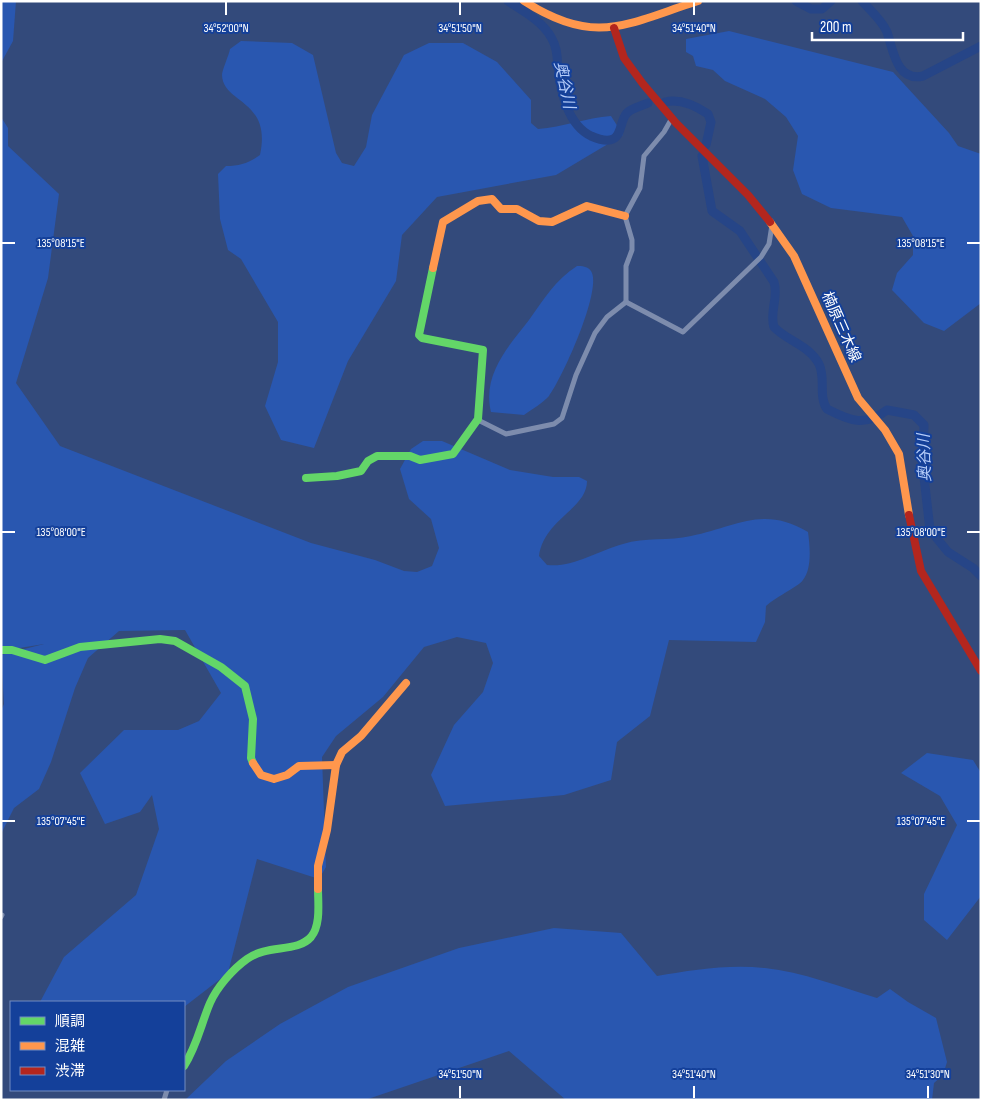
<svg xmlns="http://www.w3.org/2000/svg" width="982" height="1101" font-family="'Sofia Sans Condensed','Noto Sans JP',sans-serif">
  <rect width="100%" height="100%" fill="#334a7b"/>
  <g fill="#2957b0">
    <path d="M 1,1 L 16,1 L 13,41 L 1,63 Z"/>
    <path d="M 729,31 L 893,72 L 949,133 L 958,146 L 981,154 L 981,303 L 944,331 L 924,323 L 892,290 L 897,273 L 913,255 L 913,236 L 902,217 L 831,208 L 802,194 L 793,170 L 798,136 L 786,117 L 765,99 L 725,81 L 713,70 L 696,66 L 693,56 L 686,52 L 686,39 Z"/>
    <path d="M 241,41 L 292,43 L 313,55 L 336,153 L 342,163 L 354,166 L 366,147 L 372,115 L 404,55 L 429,43 L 463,43 L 497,62 L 531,100 L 531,123 L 538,129 C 563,127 586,118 611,116 L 623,135 L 556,175 L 437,197 L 402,235 L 396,281 L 348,361 L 314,448 L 281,440 L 265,406 L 278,362 L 278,322 L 241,259 L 228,250 L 220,219 L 218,174 L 226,166 C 240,166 249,163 260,155 C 272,99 223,104 222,75 C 222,70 229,55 230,49 Z"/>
    <path d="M 1,117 L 8,128 L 8,146 L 59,194 L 48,278 L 16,383 L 60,446 L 311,543 L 375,560 L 404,571 L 417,572 L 432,566 L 439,548 L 431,519 L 409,499 L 400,469 L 411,449 L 423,441 L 442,441 L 510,470 L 553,477 L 579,477 L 587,481 C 587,509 544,519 539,556 L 547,565 C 572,568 598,551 623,544 C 645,537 669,541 691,536 C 736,527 763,505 808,532 C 810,547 813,574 799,584 C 788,592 776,597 766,606 L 765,622 L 756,642 L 669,640 L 650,716 L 617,742 L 611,780 L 564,795 L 445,806 L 431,775 L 454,725 L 483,692 L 493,663 L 486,643 L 457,637 L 424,647 L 383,697 L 336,736 L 322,757 L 326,867 L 319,879 L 257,859 L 228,973 L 184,1007 L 184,1002 L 40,1002 L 64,957 L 136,895 L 159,829 L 152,795 L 140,812 L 105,824 L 80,773 L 124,730 L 178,730 L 199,721 L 221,693 L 185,630 L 119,631 L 88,658 L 75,688 L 51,762 L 39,789 L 14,808 L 1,834 L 1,711 L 4,704 L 1,655 L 44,644 L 1,651 Z"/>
    <path d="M 577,266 C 582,266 587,266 591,271 C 603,289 562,379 549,396 C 543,403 532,409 524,415 L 491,412 C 482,375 508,347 529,320 C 544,299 555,280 577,266 Z"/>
    <path d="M 927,753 L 973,760 L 981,773 L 981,896 L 947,940 L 924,920 L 924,894 L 957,825 L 940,796 L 901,773 Z"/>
    <path d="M 554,928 L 621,933 L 657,976 C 691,970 729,964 765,968 C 802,972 841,987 877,998 L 890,989 L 908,1002 L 936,1018 L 947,1062 L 943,1075 L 934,1083 L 932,1100 L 566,1100 L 509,1051 L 365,1100 L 185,1100 L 226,1061 L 280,1024 L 348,987 L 459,948 Z"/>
  </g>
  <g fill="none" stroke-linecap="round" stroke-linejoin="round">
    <g stroke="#264587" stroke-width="9">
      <path d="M 508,1 C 523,11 542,21 551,37 C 557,47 557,56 558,67 C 560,91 568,125 591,136 C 598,139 607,142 613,139 C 622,135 620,120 627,113 C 632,108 642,106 648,103"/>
      <path d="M 796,1 L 811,9 L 822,9 L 831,1"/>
      <path d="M 862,1 C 870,10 882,20 887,32 C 893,49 896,82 923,76 L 981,46"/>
      <path d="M 665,102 C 681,98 696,106 708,114 L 711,122 L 706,145"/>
      <path d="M 702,156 L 712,211 L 740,231 L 774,282 C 779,298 769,312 774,327 C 787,341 809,345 819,364 C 826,378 818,396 827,409 C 850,421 865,427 887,410 L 914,415 L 924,425 L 923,468 L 930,530 L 948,552 L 973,568 L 981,576"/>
    </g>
    <g stroke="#7d8cad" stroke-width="5">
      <path d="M 626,302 L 683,332 L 761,257 L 769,244 L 772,225"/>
      <path d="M 626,302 L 626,266 L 632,250 L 632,240 L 625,216 L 640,188 L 644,156 L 664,132 L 672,118"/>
      <path d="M 478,420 L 506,434 L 554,424 L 562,418 L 576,375 L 595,333 L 607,317 L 626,302"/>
      <path d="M 1,917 L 2,915"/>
      <path d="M 164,1100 L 167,1090"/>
    </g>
    <g stroke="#63d668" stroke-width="8">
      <path d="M 306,478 L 337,476 L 361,471 L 368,461 L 377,456 L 410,456 L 420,460 L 453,454 L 478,419 L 483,350 L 422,338 L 419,335 L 433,268"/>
      <path d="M 1,650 L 12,650 L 45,660 L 80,647 L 160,639 L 175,641 L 221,667 L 245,686 L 253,719 L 251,758 L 253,763"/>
      <path d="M 184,1066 C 197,1046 201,1024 210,1003 C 217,987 233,969 247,959 C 268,944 297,953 311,937 C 321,925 318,903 318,889"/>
    </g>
    <g stroke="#ff974d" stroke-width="8">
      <path d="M 524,1 C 595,47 626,24 698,1"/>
      <path d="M 770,222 L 794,256 L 858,398 L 885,430 L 899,454 L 909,515"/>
      <path d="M 433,268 L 443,222 L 478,201 L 492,199 L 501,209 L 517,209 L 539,221 L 552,222 L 587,206 L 625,216"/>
      <path d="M 253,763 L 261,775 L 274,779 L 287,775 L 299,766 L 336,765"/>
      <path d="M 318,889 L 318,866 L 327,830 L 336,765 L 342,752 L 361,736 L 406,683"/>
    </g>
    <g stroke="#b3261e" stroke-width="8">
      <path d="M 614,28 L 624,58 L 643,84 L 676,123 L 748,195 L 770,222"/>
      <path d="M 909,515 L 921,571 L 981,671"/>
    </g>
  </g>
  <path fill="none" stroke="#fff" stroke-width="2" d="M 226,2 L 226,15M 460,2 L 460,15M 694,2 L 694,15M 2,243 L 15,243M 967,243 L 980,243M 2,532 L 15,532M 967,532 L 980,532M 2,821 L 15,821M 967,821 L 980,821M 460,1086 L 460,1098M 694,1086 L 694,1098M 928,1086 L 928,1098"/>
  <g text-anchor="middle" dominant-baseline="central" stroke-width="4" stroke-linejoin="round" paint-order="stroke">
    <g font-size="15" fill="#fff" stroke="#14409a">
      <text transform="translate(841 327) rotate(66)">楠原三木線</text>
    </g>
    <g font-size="16" font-style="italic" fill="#b5ccf9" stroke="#14409a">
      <text transform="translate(564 85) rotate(78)">奥谷川</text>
      <text transform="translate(925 458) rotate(-92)">奥谷川</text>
    </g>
  </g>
  <g font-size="12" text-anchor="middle" fill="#fff" stroke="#14409a" stroke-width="4" stroke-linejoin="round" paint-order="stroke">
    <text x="226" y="32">34°52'00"N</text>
    <text x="460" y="32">34°51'50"N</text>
    <text x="694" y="32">34°51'40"N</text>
    <text x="921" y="247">135°08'15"E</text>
    <text x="61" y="247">135°08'15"E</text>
    <text x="921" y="536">135°08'00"E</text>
    <text x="61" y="536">135°08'00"E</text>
    <text x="921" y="825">135°07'45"E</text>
    <text x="61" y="825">135°07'45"E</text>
    <text x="460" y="1078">34°51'50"N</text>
    <text x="694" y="1078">34°51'40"N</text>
    <text x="928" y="1078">34°51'30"N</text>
  </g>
  <rect width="982" height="1101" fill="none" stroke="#ffffff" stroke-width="5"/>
  <rect x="10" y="1001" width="175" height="90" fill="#14409a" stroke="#728cc2"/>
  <rect x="20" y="1017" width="25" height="8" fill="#63d668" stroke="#728cc2"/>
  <text x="55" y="1026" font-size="15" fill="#ffffff">順調</text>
  <rect x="20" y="1042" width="25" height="8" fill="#ff974d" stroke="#728cc2"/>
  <text x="55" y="1051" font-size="15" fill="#ffffff">混雑</text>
  <rect x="20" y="1067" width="25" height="8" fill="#b3261e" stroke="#728cc2"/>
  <text x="55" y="1076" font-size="15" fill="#ffffff">渋滞</text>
  <path d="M812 32v8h151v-8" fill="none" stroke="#ffffff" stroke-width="2.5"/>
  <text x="820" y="32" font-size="15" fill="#ffffff" stroke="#14409a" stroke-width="4" paint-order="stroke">200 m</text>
</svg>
